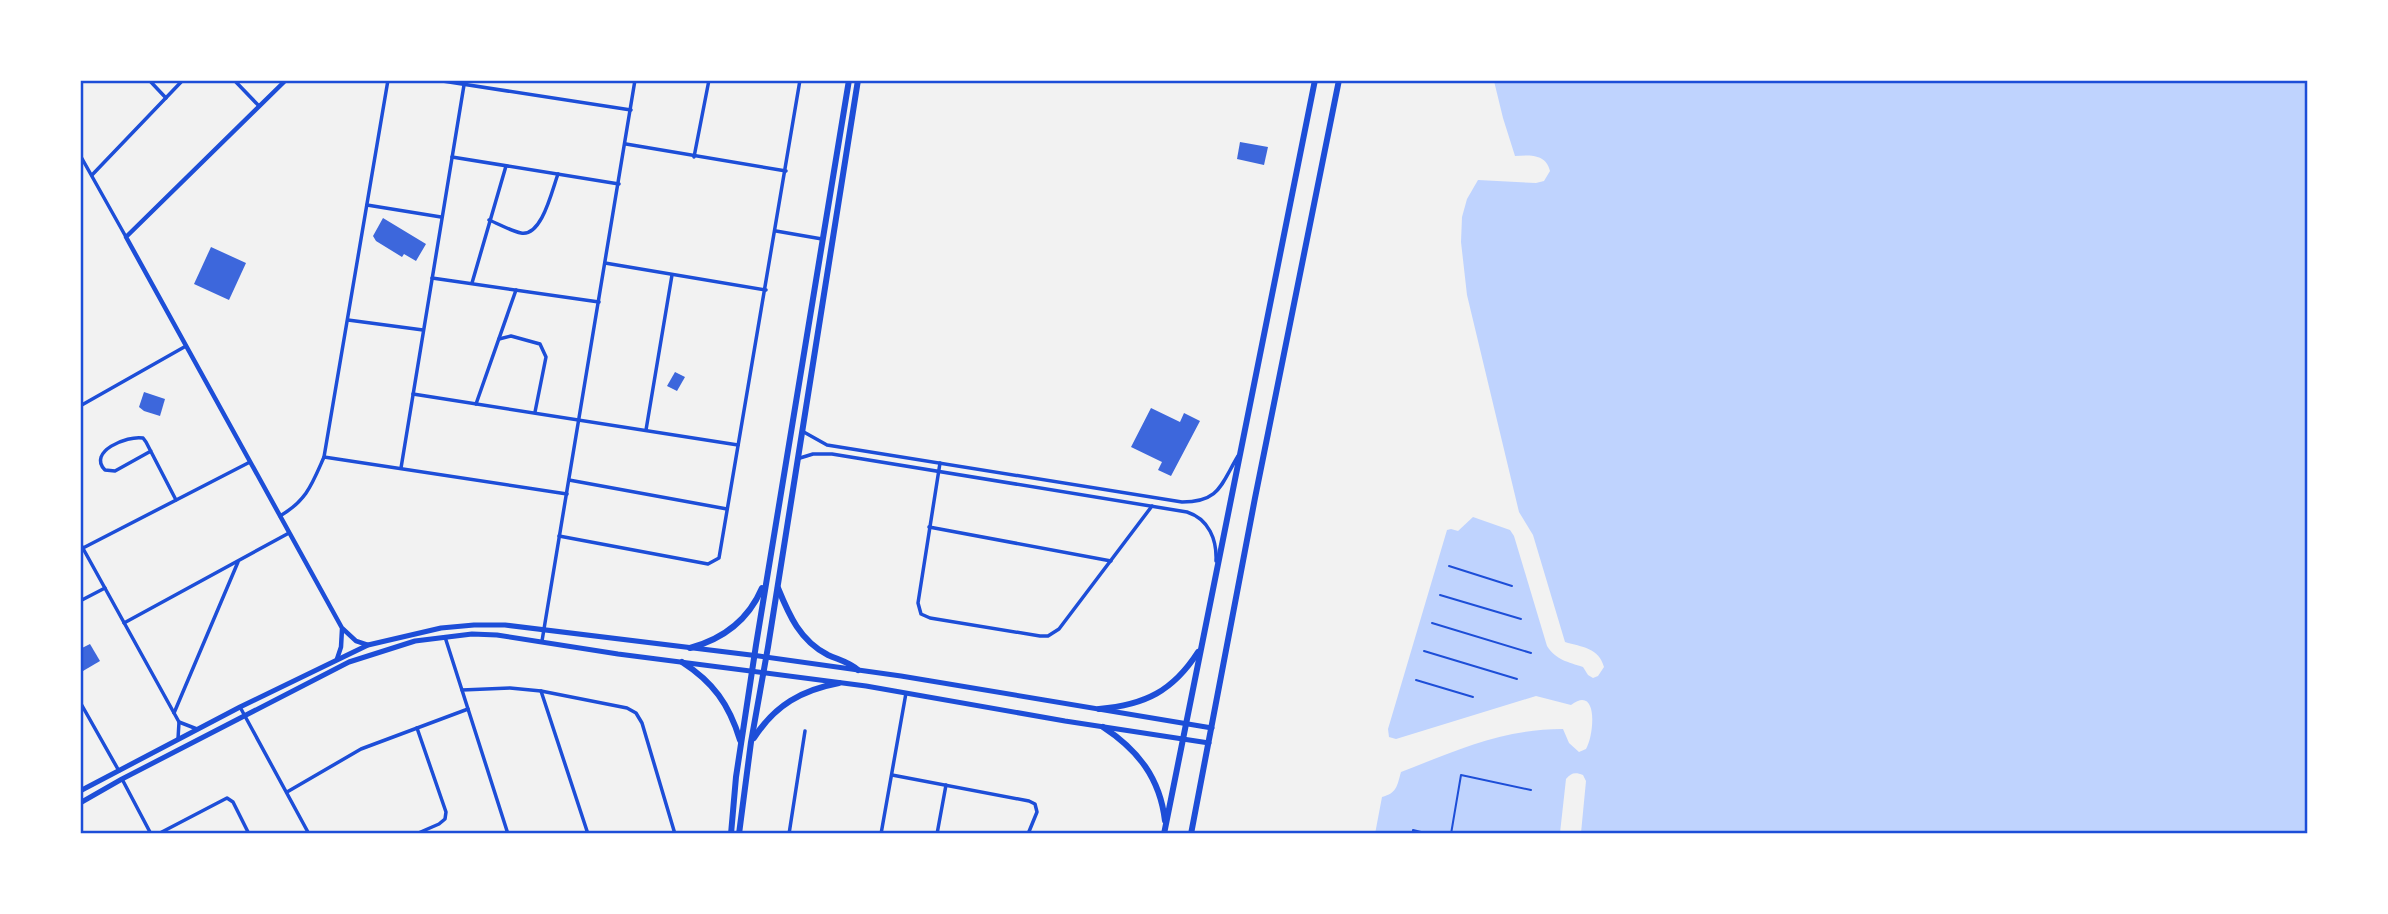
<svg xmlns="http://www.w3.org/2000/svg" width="2388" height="914" font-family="'Source Serif 4',serif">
  <rect width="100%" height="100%" fill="#f2f2f2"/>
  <path fill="#bfd3fe" d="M 1494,81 L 2307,81 L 2307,833 L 1581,833 L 1586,781 L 1583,775 C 1575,772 1571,773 1566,779 L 1560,833 L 1375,834 L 1382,797 C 1397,793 1397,786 1401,772 C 1458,750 1502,729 1563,729 L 1569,743 L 1579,752 L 1586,749 C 1594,736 1599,684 1571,705 L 1536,696 L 1396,739 L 1389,737 L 1388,729 L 1447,530 L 1451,529 L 1458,531 L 1473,517 L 1510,530 L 1514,536 L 1547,646 C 1556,660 1568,662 1583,667 L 1588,675 L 1593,678 L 1598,676 L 1604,667 C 1599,648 1582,647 1565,642 L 1533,535 L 1519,512 L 1467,295 L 1461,242 L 1462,217 L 1467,199 L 1478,180 L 1536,183 L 1544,181 L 1550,171 C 1546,154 1530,155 1515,156 L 1503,118 Z"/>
  <g fill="#3d67dc">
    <path d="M 1240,142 L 1268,147 L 1264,165 L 1237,159 Z"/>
    <path d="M 383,218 L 426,244 L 416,261 L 404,254 L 402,257 L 376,241 L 373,236 Z"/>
    <path d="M 211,247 L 246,263 L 229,300 L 194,284 Z"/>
    <path d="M 675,372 L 685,377 L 677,391 L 667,386 Z"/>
    <path d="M 144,392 L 165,399 L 160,416 L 144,411 L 139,407 Z"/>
    <path d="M 1151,408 L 1180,422 L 1184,413 L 1200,421 L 1171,476 L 1158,470 L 1162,462 L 1131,447 Z"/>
    <path d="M 90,644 L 100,661 L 83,671 L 80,666 L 80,649 Z"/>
  </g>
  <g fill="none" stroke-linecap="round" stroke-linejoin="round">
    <g stroke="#1d4ed8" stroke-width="2">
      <path d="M 1449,566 L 1512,586"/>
      <path d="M 1440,595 L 1521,619"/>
      <path d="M 1432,623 L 1531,653"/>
      <path d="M 1424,651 L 1517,679"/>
      <path d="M 1416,680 L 1473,697"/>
      <path d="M 1413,834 L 1413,830 L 1429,834"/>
      <path d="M 1451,834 L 1461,775 L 1531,790"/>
    </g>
    <g stroke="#1d4ed8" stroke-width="3.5">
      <path d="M 149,80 L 166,98"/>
      <path d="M 234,80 L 259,106"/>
      <path d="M 436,80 L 631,110"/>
      <path d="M 626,144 L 786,171"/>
      <path d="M 80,155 L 126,237"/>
      <path d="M 452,157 L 619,184"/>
      <path d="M 694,157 L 709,80"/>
      <path d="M 92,175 L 183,80"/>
      <path d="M 367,205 L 441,217"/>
      <path d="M 489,220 C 499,224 511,231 521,233 C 542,237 552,190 558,174"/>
      <path d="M 776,231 L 822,239"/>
      <path d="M 605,263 L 766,290"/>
      <path d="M 432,278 L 599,302"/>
      <path d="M 472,283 L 506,166"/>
      <path d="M 348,320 L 423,330"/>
      <path d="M 499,339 L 511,336 L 540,344 L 546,357 L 535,412"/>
      <path d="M 413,394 L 738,445"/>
      <path d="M 476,404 L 516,290"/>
      <path d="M 80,406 L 186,346"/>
      <path d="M 646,430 L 672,275"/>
      <path d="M 802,431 L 827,445 L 1182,502 C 1220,502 1221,484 1238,456"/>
      <path d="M 151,451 L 115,471 L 105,470 C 87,452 127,435 143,438 L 146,442 L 176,500"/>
      <path d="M 324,457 L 567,494"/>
      <path d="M 800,458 L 813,454 L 832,454 L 1187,512 C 1209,519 1217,540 1216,561"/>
      <path d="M 940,463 L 918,603 L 921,614 L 930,618 L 1040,636 L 1048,636 L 1059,629 L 1152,506"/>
      <path d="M 401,468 L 464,85"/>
      <path d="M 569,480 L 727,509"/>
      <path d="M 280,516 C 307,500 312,484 324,457 L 388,80"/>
      <path d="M 929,527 L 1111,561"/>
      <path d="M 559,536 L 708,564 L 719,558 L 800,80"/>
      <path d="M 80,543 L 179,722 L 178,739"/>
      <path d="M 83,548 L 250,462"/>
      <path d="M 80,601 L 105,588"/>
      <path d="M 124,623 L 289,533"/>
      <path d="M 445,637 L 508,834"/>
      <path d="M 542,641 L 635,80"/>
      <path d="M 462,690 L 510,688 L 541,691 L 627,708 L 636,713 L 642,723 L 675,834"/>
      <path d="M 541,691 L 588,834"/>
      <path d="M 80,702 L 119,771"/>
      <path d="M 240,707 L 309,834"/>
      <path d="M 174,713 L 238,562"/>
      <path d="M 179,722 L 197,729"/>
      <path d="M 892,775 L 1029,801 L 1035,804 L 1037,812 L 1028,834"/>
      <path d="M 122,779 L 151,834"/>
      <path d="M 287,792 L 361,749 L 468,709"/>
      <path d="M 158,834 L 227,798 L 233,802 L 249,834"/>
      <path d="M 416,834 L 439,824 L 445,819 L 446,812 L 417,728"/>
      <path d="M 789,834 L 805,731"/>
      <path d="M 881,834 L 906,693"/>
      <path d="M 937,834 L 946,785"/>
    </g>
    <g stroke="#1d4ed8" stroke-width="4.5">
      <path d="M 286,80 L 126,237 L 342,628 L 356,641 L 368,645"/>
      <path d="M 337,659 L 341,647 L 342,629"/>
    </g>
    <g stroke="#1d4ed8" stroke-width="5">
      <path d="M 80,791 L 240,707 L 368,645 L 441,628 L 474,625 L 505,625 L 759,656 L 901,676 L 1212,728"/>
      <path d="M 80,803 L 122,779 L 349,662 L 415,641 L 472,634 L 497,635 L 618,654 L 866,686 L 1065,721 L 1209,743"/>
    </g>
    <g stroke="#1d4ed8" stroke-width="6">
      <path d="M 778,588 C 789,615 800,641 828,655 C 839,660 849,662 858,670"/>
      <path d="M 690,648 C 723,639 748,621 762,588"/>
      <path d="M 682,662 C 713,682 729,704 740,740"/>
      <path d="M 1099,709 C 1145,705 1173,691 1198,652"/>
      <path d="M 1103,727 C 1138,750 1160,778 1165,821"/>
      <path d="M 754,738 C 775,705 802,690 839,683"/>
      <path d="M 731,834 L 736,777 L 756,645 L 849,80"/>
      <path d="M 739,834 L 751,742 L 768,647 L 858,80"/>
      <path d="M 1164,834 L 1315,80"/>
      <path d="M 1191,834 L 1255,498 L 1339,80"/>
    </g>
  </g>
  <rect width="2388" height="914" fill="none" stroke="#ffffff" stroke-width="164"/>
  <rect x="82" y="82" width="2224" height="750" fill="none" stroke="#1d4ed8" stroke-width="2.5"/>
</svg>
